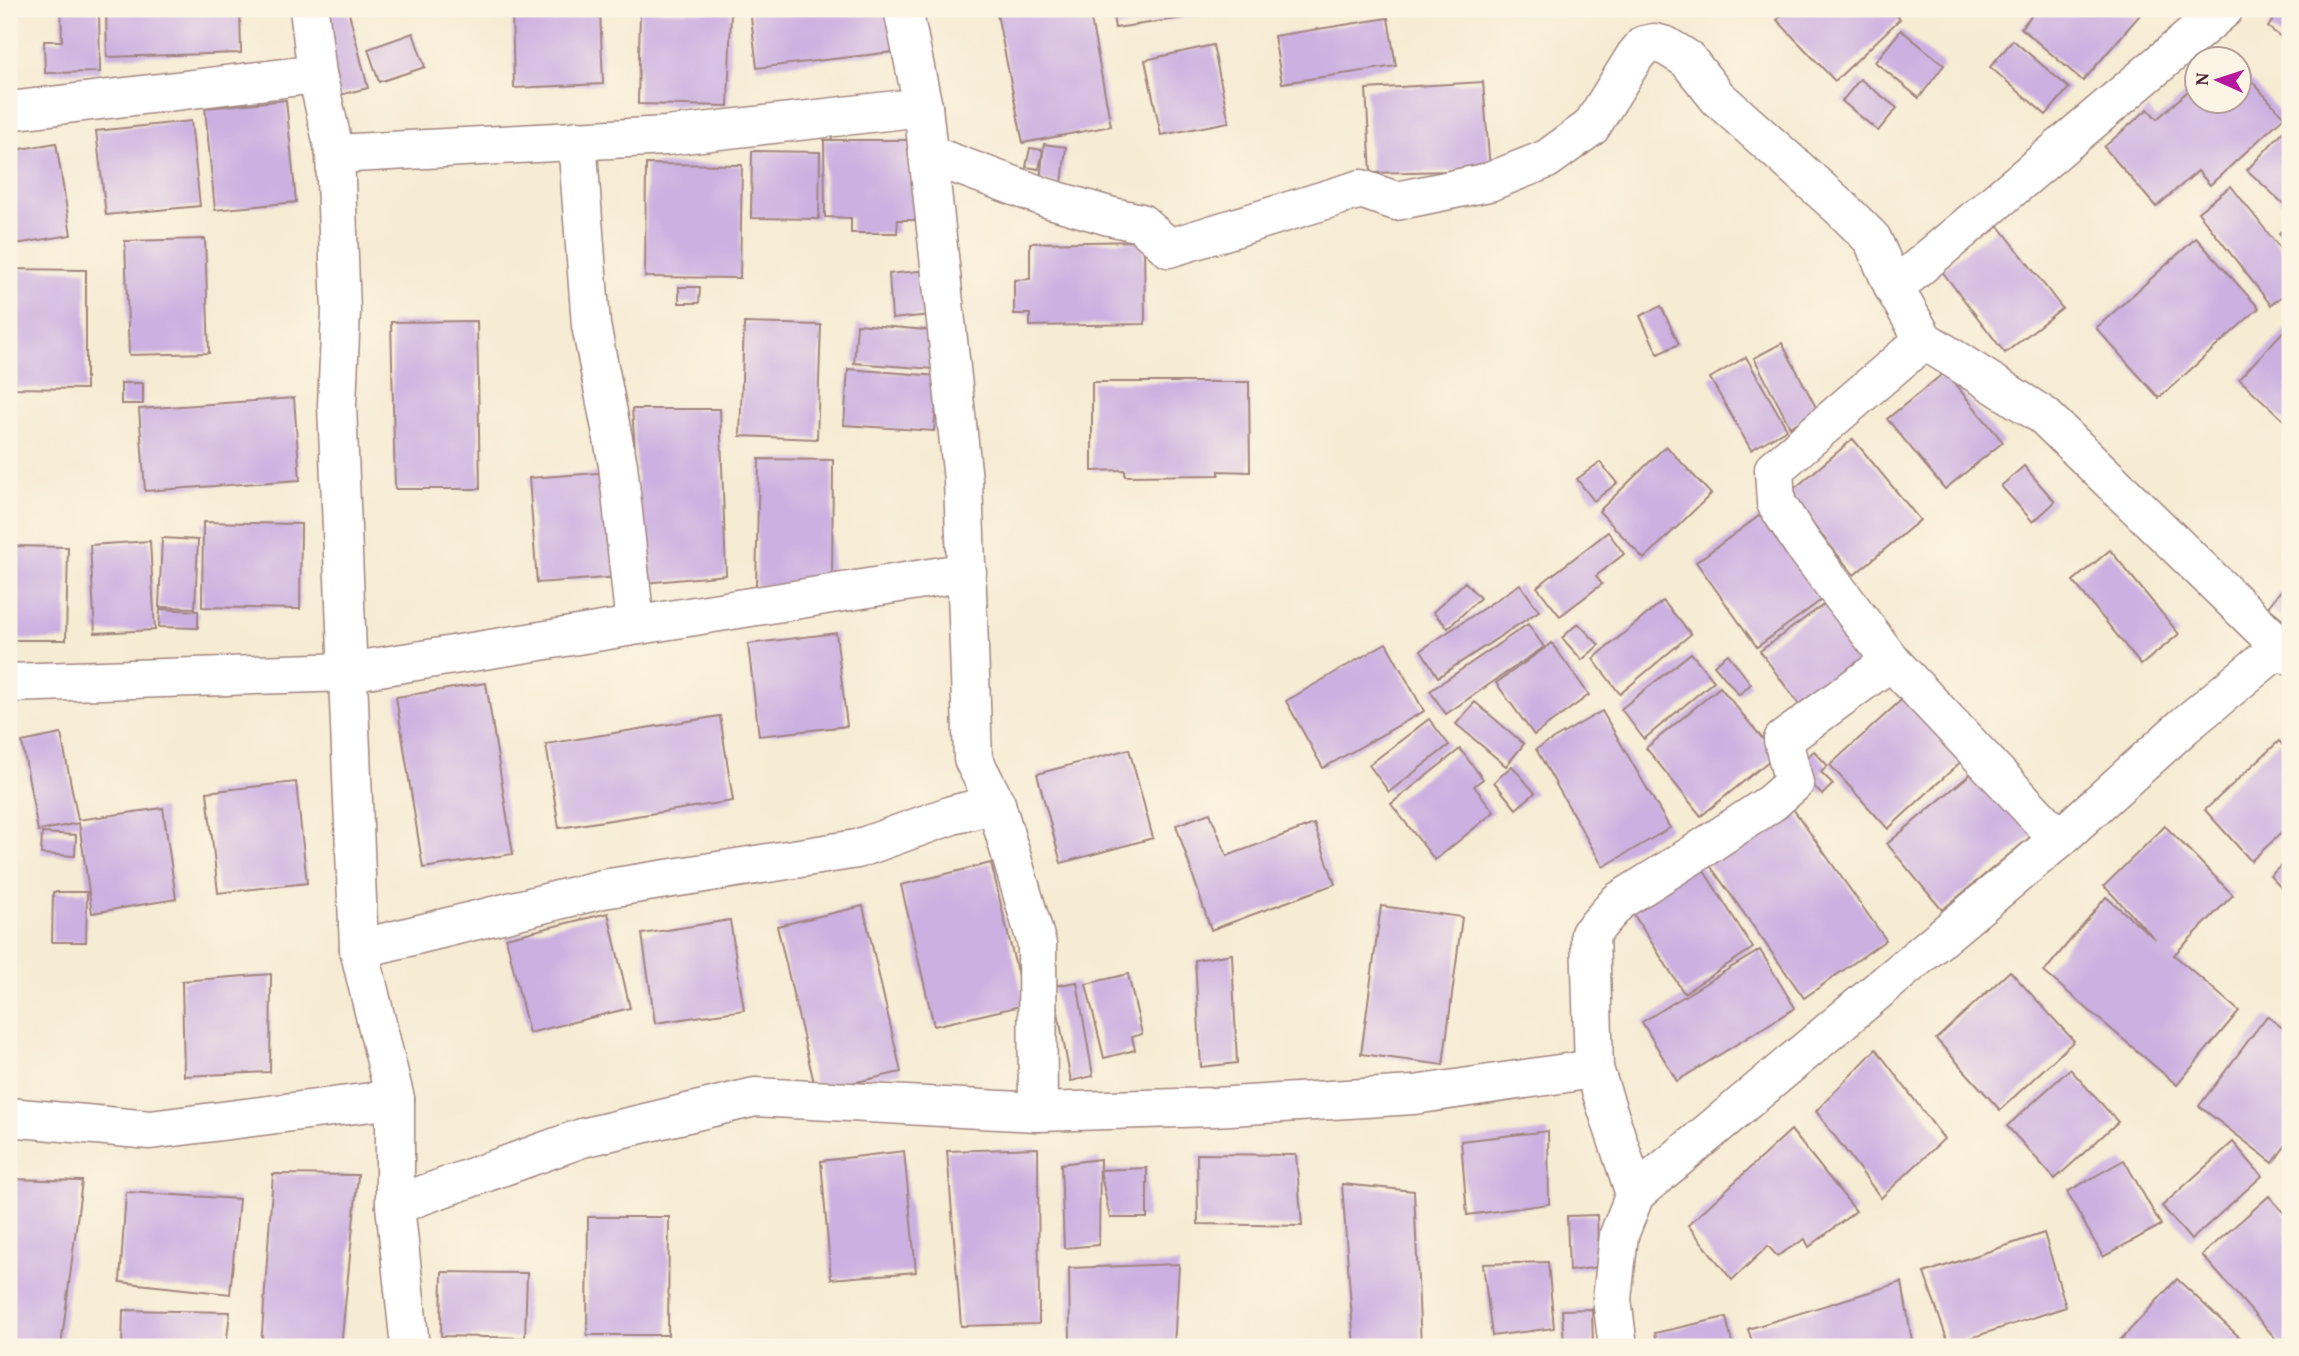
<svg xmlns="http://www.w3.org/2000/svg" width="2299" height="1356" font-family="'Gentium Book Plus',serif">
  <rect width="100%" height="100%" fill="#fcf5e5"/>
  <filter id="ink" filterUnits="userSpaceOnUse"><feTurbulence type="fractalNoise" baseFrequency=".0143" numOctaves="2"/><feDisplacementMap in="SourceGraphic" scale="14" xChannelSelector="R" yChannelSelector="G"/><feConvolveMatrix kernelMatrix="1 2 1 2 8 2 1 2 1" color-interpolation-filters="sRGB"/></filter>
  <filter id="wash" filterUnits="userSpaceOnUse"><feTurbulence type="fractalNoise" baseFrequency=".00686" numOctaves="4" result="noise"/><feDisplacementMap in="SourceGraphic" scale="28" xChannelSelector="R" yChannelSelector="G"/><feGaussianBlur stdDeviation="1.57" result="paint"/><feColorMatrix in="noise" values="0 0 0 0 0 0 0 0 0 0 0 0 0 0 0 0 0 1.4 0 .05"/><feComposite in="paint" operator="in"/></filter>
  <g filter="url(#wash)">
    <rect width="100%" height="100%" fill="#f6ebd3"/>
    <g id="blocks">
      <g fill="#ccb0e1">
        <path d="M 61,9 L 99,9 L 100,72 L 45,73 L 44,41 L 62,41 Z"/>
        <path d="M 106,9 L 240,9 L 241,53 L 107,57 Z"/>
        <path d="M 340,9 L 348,9 L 368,88 L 331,97 L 310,16 Z"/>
        <path d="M 512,9 L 600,9 L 603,84 L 514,88 Z"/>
        <path d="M 750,9 L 896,9 L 901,51 L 757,68 Z"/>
        <path d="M 996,9 L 1089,9 L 1111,126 L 1023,143 Z"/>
        <path d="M 1112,9 L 1203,9 L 1204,15 L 1115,28 Z"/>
        <path d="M 1788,9 L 1890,9 L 1900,19 L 1835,81 L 1777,20 Z"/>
        <path d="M 2037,9 L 2145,9 L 2083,81 L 2021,28 Z"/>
        <path d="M 2281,9 L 2290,9 L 2290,44 L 2268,27 Z"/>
        <path d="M 640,10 L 731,12 L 728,106 L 638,104 Z"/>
        <path d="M 1388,18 L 1396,66 L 1282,83 L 1274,36 Z"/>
        <path d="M 1901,30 L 1944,65 L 1919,98 L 1875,62 Z"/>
        <path d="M 413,33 L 425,67 L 379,82 L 368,49 Z"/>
        <path d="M 2013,40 L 2069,88 L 2046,115 L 1990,67 Z"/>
        <path d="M 1213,45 L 1229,122 L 1161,135 L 1145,60 Z"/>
        <path d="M 2240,68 L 2284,117 L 2210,185 L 2198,171 L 2156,207 L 2104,147 L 2148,109 L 2157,119 L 2198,82 L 2198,102 L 2240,102 Z"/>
        <path d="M 1860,79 L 1897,108 L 1878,131 L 1842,101 Z"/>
        <path d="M 1483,82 L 1490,170 L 1371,173 L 1366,89 Z"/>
        <path d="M 286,100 L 296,202 L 215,210 L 205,108 Z"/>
        <path d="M 191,121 L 200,206 L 106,215 L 96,131 Z"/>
        <path d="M 2290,124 L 2290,210 L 2247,170 Z"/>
        <path d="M 824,140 L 921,140 L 920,220 L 898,220 L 897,233 L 851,233 L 851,218 L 825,217 Z"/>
        <path d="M 56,143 L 71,235 L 9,245 L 9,151 Z"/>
        <path d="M 1044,144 L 1066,147 L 1062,184 L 1040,181 Z"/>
        <path d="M 1030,148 L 1043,150 L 1039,169 L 1026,167 Z"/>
        <path d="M 752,151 L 820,152 L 819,219 L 751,218 Z"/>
        <path d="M 646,164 L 742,165 L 740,278 L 645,277 Z"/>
        <path d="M 2231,186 L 2290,261 L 2290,290 L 2271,305 L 2198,212 Z"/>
        <path d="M 2290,223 L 2290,246 L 2279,233 Z"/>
        <path d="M 1999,226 L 2062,308 L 2005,353 L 1941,270 Z"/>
        <path d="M 2196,238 L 2259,308 L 2159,398 L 2096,328 Z"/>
        <path d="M 205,239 L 209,353 L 129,355 L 125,241 Z"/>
        <path d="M 1144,241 L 1145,324 L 1030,326 L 1030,314 L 1014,314 L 1014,280 L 1030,279 L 1030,243 Z"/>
        <path d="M 9,269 L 86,270 L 86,389 L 9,388 Z"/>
        <path d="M 928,270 L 931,315 L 892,319 L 889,274 Z"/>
        <path d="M 679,287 L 700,287 L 699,303 L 679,303 Z"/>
        <path d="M 1661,306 L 1679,344 L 1658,354 L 1640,316 Z"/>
        <path d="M 477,321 L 480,489 L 395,489 L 391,322 Z"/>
        <path d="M 744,323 L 821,325 L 817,439 L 740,436 Z"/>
        <path d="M 857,324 L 938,331 L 934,369 L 854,363 Z"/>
        <path d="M 2290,324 L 2290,426 L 2239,379 Z"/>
        <path d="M 1782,343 L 1818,411 L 1790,427 L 1754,358 Z"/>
        <path d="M 1746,357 L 1787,429 L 1751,450 L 1710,378 Z"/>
        <path d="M 848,369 L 938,376 L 934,431 L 844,425 Z"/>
        <path d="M 1945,372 L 2003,442 L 1945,489 L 1887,419 Z"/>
        <path d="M 1092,382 L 1249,382 L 1250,472 L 1219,471 L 1219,475 L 1125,476 L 1125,470 L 1092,471 Z"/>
        <rect x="121" y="383" width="22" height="21"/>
        <path d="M 294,398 L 300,480 L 145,491 L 139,409 Z"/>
        <path d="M 632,409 L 720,409 L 726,575 L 645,583 Z"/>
        <path d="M 1853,439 L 1920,520 L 1854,575 L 1788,494 Z"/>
        <path d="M 1666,446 L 1711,494 L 1644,559 L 1599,511 Z"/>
        <path d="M 759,459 L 833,460 L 832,586 L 756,586 Z"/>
        <path d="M 1600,462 L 1617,483 L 1594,501 L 1577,479 Z"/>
        <path d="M 2024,466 L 2055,502 L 2033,522 L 2001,486 Z"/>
        <path d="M 611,472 L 619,577 L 537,583 L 529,478 Z"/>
        <path d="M 1766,511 L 1827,596 L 1757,647 L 1696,562 Z"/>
        <path d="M 203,522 L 301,524 L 300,609 L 202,607 Z"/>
        <path d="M 1608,532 L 1624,554 L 1596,576 L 1602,584 L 1560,616 L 1537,587 Z"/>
        <path d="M 162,538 L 198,540 L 195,608 L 159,607 Z"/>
        <path d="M 150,541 L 155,630 L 95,633 L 90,545 Z"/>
        <path d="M 9,546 L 68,547 L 66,640 L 9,640 Z"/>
        <path d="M 2110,550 L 2179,634 L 2141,665 L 2073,581 Z"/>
        <path d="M 2290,579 L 2290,625 L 2268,607 Z"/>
        <path d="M 1465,582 L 1480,598 L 1448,628 L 1433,612 Z"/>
        <path d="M 1520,584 L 1539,611 L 1438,677 L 1421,650 Z"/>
        <path d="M 1830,600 L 1874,661 L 1805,713 L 1760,651 Z"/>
        <path d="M 1663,601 L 1691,634 L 1620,694 L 1593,659 Z"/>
        <path d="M 160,609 L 198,611 L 198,628 L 159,627 Z"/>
        <path d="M 1578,623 L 1599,645 L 1582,660 L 1562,638 Z"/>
        <path d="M 1528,624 L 1544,647 L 1446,714 L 1430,691 Z"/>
        <path d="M 836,633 L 847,726 L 759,736 L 748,644 Z"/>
        <path d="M 1386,643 L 1424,711 L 1323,768 L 1286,701 Z"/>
        <path d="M 1552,643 L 1589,695 L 1534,735 L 1496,683 Z"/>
        <path d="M 1691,653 L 1714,681 L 1644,739 L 1621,709 Z"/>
        <path d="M 1728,654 L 1751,684 L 1739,695 L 1714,665 Z"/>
        <path d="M 486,683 L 513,854 L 423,868 L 396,697 Z"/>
        <path d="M 1720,687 L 1776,755 L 1701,816 L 1646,748 Z"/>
        <path d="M 1909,693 L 1966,757 L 1888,829 L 1830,765 Z"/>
        <path d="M 1475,702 L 1524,744 L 1506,766 L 1456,724 Z"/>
        <path d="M 1602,711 L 1670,828 L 1603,867 L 1536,749 Z"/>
        <path d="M 720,716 L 733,801 L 559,828 L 546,744 Z"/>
        <path d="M 1429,719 L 1449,745 L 1389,792 L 1369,765 Z"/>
        <path d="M 61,734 L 78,820 L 163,808 L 176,899 L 92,913 L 79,823 L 38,831 L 22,742 Z"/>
        <path d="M 2279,741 L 2290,753 L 2290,825 L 2251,861 L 2205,810 Z"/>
        <path d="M 1129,749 L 1153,838 L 1061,863 L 1037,774 Z"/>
        <path d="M 1460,749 L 1483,779 L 1474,786 L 1494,812 L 1435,860 L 1391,804 Z"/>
        <path d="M 1814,751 L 1828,766 L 1821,772 L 1833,784 L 1822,795 L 1796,766 Z"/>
        <path d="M 1512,766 L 1535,793 L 1516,809 L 1494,782 Z"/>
        <path d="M 1979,767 L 2034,834 L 1942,910 L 1887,844 Z"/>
        <path d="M 296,782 L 307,883 L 218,893 L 207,792 Z"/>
        <path d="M 1786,799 L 1886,940 L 1804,998 L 1704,857 Z"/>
        <path d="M 1210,813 L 1227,856 L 1314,824 L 1335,884 L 1211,930 L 1176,825 Z"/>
        <path d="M 2165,826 L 2233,895 L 2174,955 L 2239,1011 L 2177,1085 L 2044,972 L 2106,897 L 2155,939 L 2104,886 Z"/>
        <path d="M 42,833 L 76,835 L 75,856 L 41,854 Z"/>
        <path d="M 2290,857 L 2290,897 L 2270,876 Z"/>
        <path d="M 1697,860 L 1753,948 L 1684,993 L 1627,904 Z"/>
        <path d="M 991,863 L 1025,1005 L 934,1026 L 901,885 Z"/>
        <path d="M 53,892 L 87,892 L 86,942 L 52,942 Z"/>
        <path d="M 863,906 L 901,1072 L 816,1091 L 777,926 Z"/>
        <path d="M 1381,906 L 1462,917 L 1443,1065 L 1361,1054 Z"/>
        <path d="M 608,913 L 630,1008 L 529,1033 L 506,938 Z"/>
        <path d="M 730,920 L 744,1010 L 655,1023 L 642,934 Z"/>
        <path d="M 1760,950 L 1795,1008 L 1677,1081 L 1642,1022 Z"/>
        <path d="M 1232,954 L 1237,1063 L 1201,1067 L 1195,960 Z"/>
        <path d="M 2010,971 L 2074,1041 L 2000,1110 L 1936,1039 Z"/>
        <path d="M 271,974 L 270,1072 L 184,1076 L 182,981 Z"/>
        <path d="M 1128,974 L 1142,1034 L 1132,1037 L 1135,1050 L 1104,1058 L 1086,984 Z"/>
        <path d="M 1077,982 L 1093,1076 L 1071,1081 L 1053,986 Z"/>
        <path d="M 2267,1016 L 2290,1034 L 2290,1139 L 2273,1163 L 2199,1106 Z"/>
        <path d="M 1876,1049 L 1944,1139 L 1881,1198 L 1816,1111 Z"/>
        <path d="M 2070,1069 L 2118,1122 L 2055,1179 L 2007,1126 Z"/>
        <path d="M 1791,1130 L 1856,1211 L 1809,1247 L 1805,1239 L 1777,1256 L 1768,1246 L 1732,1280 L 1688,1225 Z"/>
        <path d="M 1548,1131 L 1549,1204 L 1467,1215 L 1461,1141 Z"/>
        <path d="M 2233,1142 L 2262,1176 L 2191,1240 L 2162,1206 Z"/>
        <path d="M 1038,1148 L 1039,1324 L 961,1326 L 947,1151 Z"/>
        <path d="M 904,1151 L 916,1272 L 831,1279 L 821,1161 Z"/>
        <path d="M 1197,1154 L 1296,1155 L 1302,1226 L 1198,1224 Z"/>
        <path d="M 1100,1159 L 1099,1245 L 1064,1248 L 1061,1164 Z"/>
        <path d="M 2124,1160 L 2161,1225 L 2103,1257 L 2067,1192 Z"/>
        <path d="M 1147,1168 L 1147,1218 L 1110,1218 L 1100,1170 Z"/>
        <path d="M 273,1174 L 358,1175 L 341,1347 L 261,1347 Z"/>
        <path d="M 9,1179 L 82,1181 L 61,1347 L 9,1347 Z"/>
        <path d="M 1342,1184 L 1414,1191 L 1421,1347 L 1354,1347 Z"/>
        <path d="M 126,1192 L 239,1199 L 230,1294 L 120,1282 Z"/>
        <path d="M 2269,1196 L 2290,1220 L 2290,1347 L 2283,1347 L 2202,1255 Z"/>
        <path d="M 1597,1215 L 1599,1267 L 1569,1271 L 1567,1216 Z"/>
        <path d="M 588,1217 L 669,1217 L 668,1335 L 587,1335 Z"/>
        <path d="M 2044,1233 L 2066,1307 L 1949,1345 L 1924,1273 Z"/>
        <path d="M 1548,1262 L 1554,1328 L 1492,1336 L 1483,1264 Z"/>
        <path d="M 1179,1264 L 1174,1347 L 1070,1345 L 1069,1268 Z"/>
        <path d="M 442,1272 L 527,1273 L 525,1338 L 441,1336 Z"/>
        <path d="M 2177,1279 L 2250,1347 L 2114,1347 Z"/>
        <path d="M 1902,1282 L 1913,1347 L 1754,1347 L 1748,1329 Z"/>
        <path d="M 1592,1309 L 1593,1347 L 1564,1347 L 1562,1310 Z"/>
        <path d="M 123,1310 L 230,1312 L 226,1347 L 122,1347 Z"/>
        <path d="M 1726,1317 L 1733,1347 L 1658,1347 L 1655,1333 Z"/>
      </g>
    </g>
  </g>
  <g filter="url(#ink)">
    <use href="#blocks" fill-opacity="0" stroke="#a0857f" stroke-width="2"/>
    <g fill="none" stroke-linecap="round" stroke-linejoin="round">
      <defs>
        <g id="minor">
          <path d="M 309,9 L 317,74 L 335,154 L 341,311 L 337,405 L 359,949 L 395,1099 L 395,1205 L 410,1347"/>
          <path d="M 9,111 L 317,74"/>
          <path d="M 577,140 L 591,325 L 618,465 L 635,625"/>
          <path d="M 335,154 L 666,136 L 923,107"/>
          <path d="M 928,154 L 1047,198 L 1109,216 L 1141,223 L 1169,248 L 1361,189 L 1396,201 L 1489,182 L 1547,159 L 1591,127 L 1635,56 L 1644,45 L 1654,43 L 1666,46 L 1687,59 L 1718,98 L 1841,208 L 1872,239 L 1894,288 L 1924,340 L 2044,416 L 2290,656"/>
          <path d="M 1894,288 L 2224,9"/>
          <path d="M 1924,340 L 1774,469 L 1776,503 L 1802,543 L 1891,661 L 2059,839"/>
          <path d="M 9,683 L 348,672 L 967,572"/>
          <path d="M 996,804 L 1037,944 L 1038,1112"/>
          <path d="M 359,949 L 603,889 L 857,849 L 952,815 L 996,804 L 973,759 L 963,480 L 923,107 L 903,9"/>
          <path d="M 9,1117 L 150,1130 L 395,1099"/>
          <path d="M 1635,1194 L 2059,839 L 2184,726 L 2280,647"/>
          <path d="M 395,1205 L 582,1138 L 755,1097 L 1038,1112 L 1214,1107 L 1414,1095 L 1594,1069"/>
          <path d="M 1618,1347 L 1612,1299 L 1619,1235 L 1635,1194 L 1594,1069 L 1590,934 L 1619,901 L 1694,854 L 1771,803 L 1794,783 L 1783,740 L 1891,661"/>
        </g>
      </defs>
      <use href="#minor" stroke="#a0857f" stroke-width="41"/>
      <use href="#minor" stroke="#fff" stroke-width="38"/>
    </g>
  </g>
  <rect width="2299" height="1356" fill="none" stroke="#fcf5e5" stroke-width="35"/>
  <g transform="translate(2218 80) rotate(273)"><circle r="33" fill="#fcf5e5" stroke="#b59f9b" stroke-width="2"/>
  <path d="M0-5L12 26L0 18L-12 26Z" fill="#b5179e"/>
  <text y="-10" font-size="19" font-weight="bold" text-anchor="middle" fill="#4a1f2b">N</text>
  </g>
</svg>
